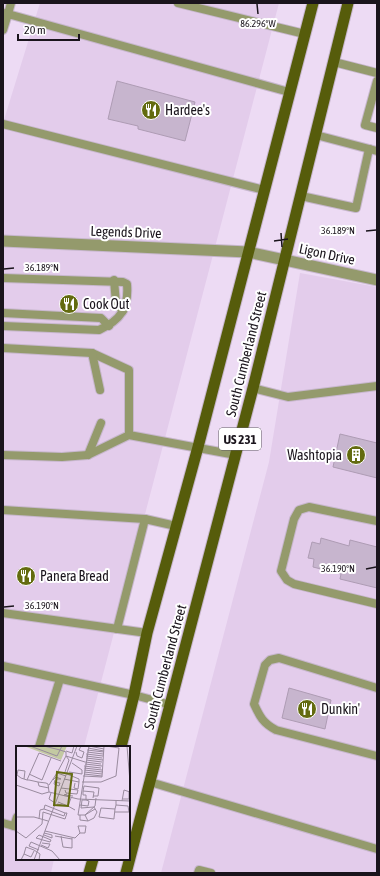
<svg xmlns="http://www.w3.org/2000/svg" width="380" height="876" font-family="'Asap Condensed',sans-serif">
  <rect width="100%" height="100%" fill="#eddbf4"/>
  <g fill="#e3cceb">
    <path d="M 40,3 L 279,3 L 84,747 L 17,747 L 17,859 L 54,859 L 51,873 L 3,873 L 3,123 Z"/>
    <path d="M 300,273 L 377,287 L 377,873 L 161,873 L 269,462 Z"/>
  </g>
  <g fill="#c7b5ce" stroke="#ae9cb4">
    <path d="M 117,81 L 195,102 L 185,141 L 138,129 L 138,126 L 108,119 Z"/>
    <path d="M 340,434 L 377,443 L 377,478 L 333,467 Z"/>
    <path d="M 321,538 L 349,546 L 350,540 L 377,547 L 377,588 L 340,579 L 341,574 L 313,567 L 314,559 L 308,558 L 312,542 L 320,544 Z"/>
    <path d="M 289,688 L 331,700 L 325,729 L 282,718 Z"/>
  </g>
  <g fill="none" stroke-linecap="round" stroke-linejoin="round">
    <defs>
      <g id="service">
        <path d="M 178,3 L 305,34"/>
        <path d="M 3,13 L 8,14 L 11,3"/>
        <path d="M 3,30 L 8,14 L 289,92"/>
        <path d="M 334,62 L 377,73"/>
        <path d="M 377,81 L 365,125 L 377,128"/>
        <path d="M 3,124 L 264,190"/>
        <path d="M 316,135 L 377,151"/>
        <path d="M 301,196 L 356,208 L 369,149"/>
        <path d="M 3,278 L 123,282 L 127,284 C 129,308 121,320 99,330 L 3,326"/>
        <path d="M 114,280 L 116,303 L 123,311"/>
        <path d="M 3,313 L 101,318 L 109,326"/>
        <path d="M 3,348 L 92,353 L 129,370 L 129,435"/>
        <path d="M 92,353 L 100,390"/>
        <path d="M 253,388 L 288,397 L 377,386"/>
        <path d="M 3,455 L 62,457 L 88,455 L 129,435 L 236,455"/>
        <path d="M 88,455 L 101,423"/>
        <path d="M 3,510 L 145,519 L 176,526"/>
        <path d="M 377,521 L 309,507 L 299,510 L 294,519 L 281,571 L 287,580 L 294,584 L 377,604"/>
        <path d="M 3,613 L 147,633"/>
        <path d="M 117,629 L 145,519"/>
        <path d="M 3,666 L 134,695 L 171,705"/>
        <path d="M 377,688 L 279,658 L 270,660 L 265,665 L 254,704 C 260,717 263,723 276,730 L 377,756"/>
        <path d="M 39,747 L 60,679"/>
        <path d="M 150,782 L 377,849"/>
        <path d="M 3,823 L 17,827"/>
        <path d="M 14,826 L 17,817"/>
        <path d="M 198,873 L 199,870 L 211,873"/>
      </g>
      <path id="minor" d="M 248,252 L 377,280"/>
      <path id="tertiary" d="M 3,241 L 248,252"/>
      <g id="primary">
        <path d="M 121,747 L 134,695 L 147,633 L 198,447 L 313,3"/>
        <path d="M 89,873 L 93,859"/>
        <path d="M 126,873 L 253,388 L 348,3"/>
      </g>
    </defs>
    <use href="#service" stroke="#c7b7cd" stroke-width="10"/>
    <use href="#minor" stroke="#c7b7cd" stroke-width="13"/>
    <use href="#tertiary" stroke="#c7b7cd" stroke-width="13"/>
    <use href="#primary" stroke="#c7b7cd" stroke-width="13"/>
    <use href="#service" stroke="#949a6c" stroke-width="8"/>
    <use href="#minor" stroke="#949a6c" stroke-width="11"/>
    <use href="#tertiary" stroke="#949a6c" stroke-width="11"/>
    <use href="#primary" stroke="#565c0b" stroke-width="11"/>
  </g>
  <path fill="none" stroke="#1a141c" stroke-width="1.5" d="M 257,4 L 258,14M 366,231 L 376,230M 281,233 L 282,247M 274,241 L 288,239M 4,269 L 14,268M 366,569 L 376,567M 4,607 L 14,606"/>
  <defs>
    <symbol id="restaurant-disc" viewBox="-11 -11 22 22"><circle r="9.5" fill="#636b0f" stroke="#fff"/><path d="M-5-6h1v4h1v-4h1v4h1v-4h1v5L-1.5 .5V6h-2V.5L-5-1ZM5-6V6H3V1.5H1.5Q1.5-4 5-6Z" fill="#fff"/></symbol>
    <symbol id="building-disc" viewBox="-11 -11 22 22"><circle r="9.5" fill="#636b0f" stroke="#fff"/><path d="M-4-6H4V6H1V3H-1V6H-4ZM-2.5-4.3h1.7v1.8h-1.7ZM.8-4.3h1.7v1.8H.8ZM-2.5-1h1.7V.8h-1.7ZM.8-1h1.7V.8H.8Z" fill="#fff"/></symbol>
  </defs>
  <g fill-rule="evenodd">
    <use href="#restaurant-disc" x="140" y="99" width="22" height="22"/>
    <use href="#restaurant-disc" x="58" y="293" width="22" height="22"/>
    <use href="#building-disc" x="345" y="444" width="22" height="22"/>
    <use href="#restaurant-disc" x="15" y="565" width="22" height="22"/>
    <use href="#restaurant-disc" x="296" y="698" width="22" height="22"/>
  </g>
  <g text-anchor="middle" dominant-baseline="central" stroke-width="4" stroke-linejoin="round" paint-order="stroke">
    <rect fill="#fff" stroke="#5f5a60" stroke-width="1" x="219" y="428" width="42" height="22" rx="3"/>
    <g font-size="13" font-weight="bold" fill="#1a141c">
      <text x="240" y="439">US 231</text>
    </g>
    <g font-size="14" fill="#1a141c" stroke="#fff" text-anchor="start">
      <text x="165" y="110">Hardee's</text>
      <text x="83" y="304">Cook Out</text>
      <text x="342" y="455" text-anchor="end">Washtopia</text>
      <text x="40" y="576">Panera Bread</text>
      <text x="321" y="709">Dunkin'</text>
    </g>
    <g font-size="14" fill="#1a141c" stroke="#fff">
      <text transform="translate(126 232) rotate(2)">Legends Drive</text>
      <text transform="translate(327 254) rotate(12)">Ligon Drive</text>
      <text transform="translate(246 354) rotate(-76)">South Cumberland Street</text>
      <text transform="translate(165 667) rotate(-75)">South Cumberland Street</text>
    </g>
  </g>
  <g transform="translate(16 746)">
    <rect width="114" height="114" fill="#eddbf4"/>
    <path d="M 8,0 L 51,0 L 45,14 Z" fill="#c3c9a2"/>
    <path fill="none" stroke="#998b9e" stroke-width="1" d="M 14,0 L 41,10 L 46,0M 28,0 L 44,4 L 50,6 L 50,10 L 69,16M 73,0 L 62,69 L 69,69 L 79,60 L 80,52M 73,0 L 88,3M 111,0 L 114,36M 72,2 L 88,5M 71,4 L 88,6M 50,5 L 56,7 L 58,0M 60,6 L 61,10 L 66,12 L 68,6 L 63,4 L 65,0M 71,6 L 87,8M 70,8 L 87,10M 70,10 L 86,12M 70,12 L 87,14M 70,14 L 86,16M 69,16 L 85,18M 69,18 L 86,20M 68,20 L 85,22M 68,22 L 86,24M 68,24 L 87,26M 49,26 L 53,14 L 50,10 L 41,27 L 50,30M 53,26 L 66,28 L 66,24 L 56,17M 68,26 L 86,28M 13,28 L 26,34 L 35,12M 68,28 L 86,30M 67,30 L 86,31 L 88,0M 8,33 L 9,25 L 2,24 L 1,29 L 5,32 L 11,34 L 13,34 L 22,36 L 30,37 L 32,38 L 33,46M 48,33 L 63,36 L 63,33 L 51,28M 11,34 L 23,7 L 45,15M 37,34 L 40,31 L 45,33 L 40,33M 22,36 L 23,40 L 33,42M 38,36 L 44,37 L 43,40 L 38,38 L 39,34M 66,36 L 85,36 L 100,30 L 103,2 L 90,0M 59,37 L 58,42 L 62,43 L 63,36M 0,39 L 26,48 L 33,46 L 62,53 L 114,55M 33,39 L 41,27M 45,42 L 62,44 L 61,48 L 50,47 L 49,44M 35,47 L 33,53 L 39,57M 51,48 L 48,49 L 57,50M 77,52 L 78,46 L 67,45 L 68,40 L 83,42 L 82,50 L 77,50M 107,53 L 113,53 L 113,46M 70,54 L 66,54 L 65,62 L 78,61 L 81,66 L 78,72 L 72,75 L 69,69 L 79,63M 106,55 L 108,44 L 114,46M 42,56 L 52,60 L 55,52M 41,58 L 52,60 L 59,64M 29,59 L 49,67 L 48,70 L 28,63 ZM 64,59 L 72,60 L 73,55 L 70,54 L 70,49 L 67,49 L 67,45M 99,63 L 85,62 L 83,71 L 98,73 L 98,72 L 99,63 L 100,59 L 100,54M 99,66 L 113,66 L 112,60 L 100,59M 64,69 L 64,74 L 72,75M 0,71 L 18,71 L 32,75M 23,73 L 24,64 L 28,63M 0,85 L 10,92 L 26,78 L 27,66 L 49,73 L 51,67 L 49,67M 29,85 L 59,92 L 64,87 L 69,87 L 70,80 L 62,80 L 64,87M 23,89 L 35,94 L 34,96 L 20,92 ZM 28,89 L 36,92 L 36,89 L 28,87M 39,90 L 56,93M 45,90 L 47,101 L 56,102 L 56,92M 25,99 L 32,102 L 34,98 L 26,97M 23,104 L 13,100 L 15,96 L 36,105 L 44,114M 8,108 L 10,101 L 18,104 L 24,108 L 23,114M 5,114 L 8,108 L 15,111 L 18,105M 18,114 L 61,0"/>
    <path fill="#636b0f" fill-opacity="0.15" stroke="#636b0f" stroke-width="2" d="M 41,26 L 56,28 L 52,60 L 38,59 Z"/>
    <rect width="114" height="114" fill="none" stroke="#1a141c" stroke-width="2"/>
  </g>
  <g font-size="10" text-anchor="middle" fill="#1a141c" stroke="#fff" stroke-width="4" stroke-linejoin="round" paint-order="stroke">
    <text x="258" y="27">86.296°W</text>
    <text x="338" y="234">36.189°N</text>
    <text x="42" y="271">36.189°N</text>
    <text x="338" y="572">36.190°N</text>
    <text x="42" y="609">36.190°N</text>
  </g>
  <rect width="380" height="876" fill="none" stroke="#1a141c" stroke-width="8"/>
  <path d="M18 34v6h61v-6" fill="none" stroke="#1a141c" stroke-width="2"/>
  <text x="24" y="34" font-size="12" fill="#1a141c" stroke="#ffffff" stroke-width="3" paint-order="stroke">20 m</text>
</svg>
